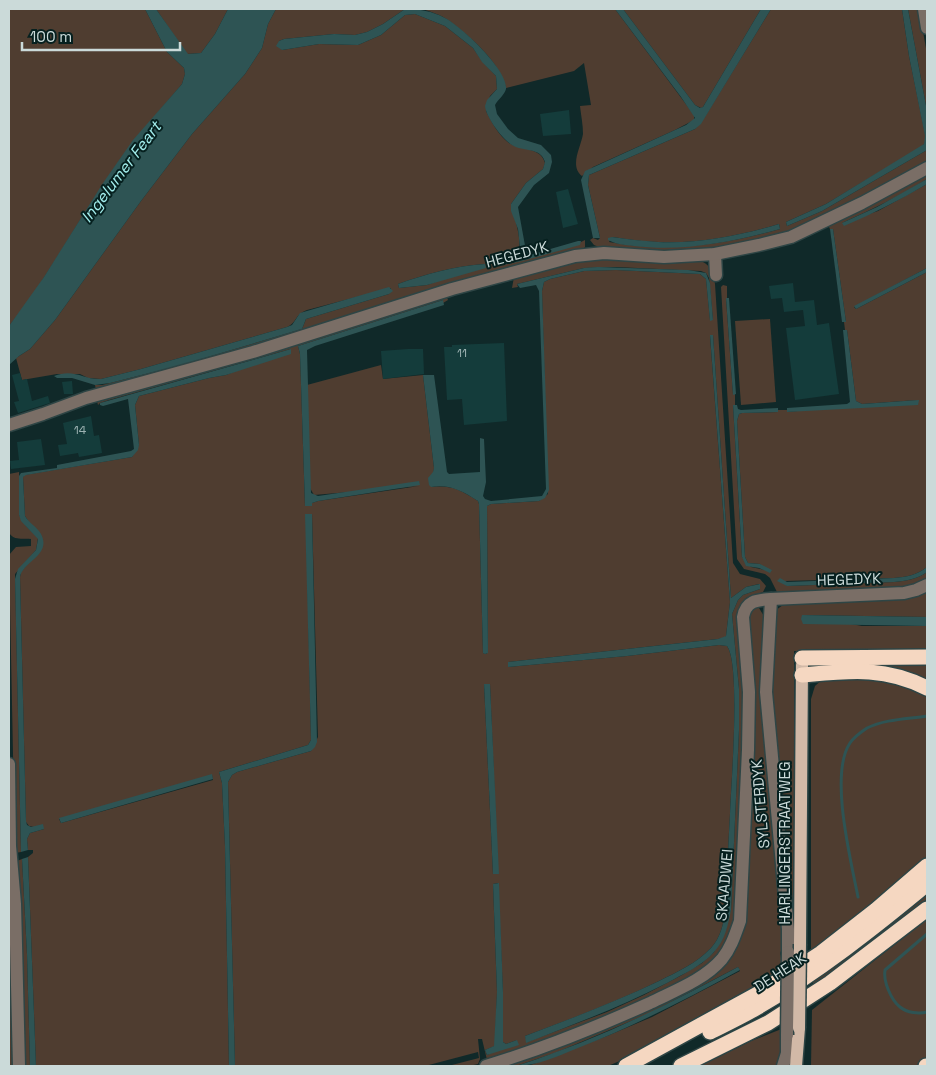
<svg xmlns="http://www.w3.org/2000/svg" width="936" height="1075" font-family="'Space Grotesk',sans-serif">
  <rect width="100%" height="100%" fill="#102929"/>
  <g fill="#4f3d30" fill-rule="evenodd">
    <path d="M 9,9 L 145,9 L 167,52 L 184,68 L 185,74 L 182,84 C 155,116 127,147 104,183 C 72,230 45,282 9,326 Z"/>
    <path d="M 156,9 L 228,9 L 215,34 L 201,53 L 187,54 Z"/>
    <path d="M 276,9 L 405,9 L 383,24 L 367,32 L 355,35 L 334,34 L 284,39 L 279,41 L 282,50 L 319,44 L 358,45 L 381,35 L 405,15 L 415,14 L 445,26 L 473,48 L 482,61 L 496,76 L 497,89 L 490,96 L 486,111 C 491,121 499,136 509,143 C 520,150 541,147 545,163 L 543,169 L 526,183 L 511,204 C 514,216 525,247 516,255 L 493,261 L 494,266 L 581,242 L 585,240 L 585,247 L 582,250 L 306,331 L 96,390 L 95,385 L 102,385 L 181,365 L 302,329 L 306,319 L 389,294 L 391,288 L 307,310 C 294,315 297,323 287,327 L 141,369 L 101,379 L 88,378 L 80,374 L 57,374 L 22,380 L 16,358 L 30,349 L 55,320 L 141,201 L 192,134 L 245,74 L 262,48 L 268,24 ZM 485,264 L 427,285 L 399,288 L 398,284 C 426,274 455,266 485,264 Z"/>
    <path d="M 423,9 L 615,9 L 694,115 L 694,120 L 675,130 L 593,167 L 582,176 C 569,166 581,147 583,134 C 583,125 581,115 580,106 L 591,105 L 584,63 L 574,71 L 506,88 C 501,63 469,35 448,20 C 441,15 431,12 423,9 Z"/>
    <path d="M 623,9 L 761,9 L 703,107 L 701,108 L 695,105 Z"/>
    <path d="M 771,9 L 902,9 L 909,56 L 926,139 L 924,144 L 921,147 L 826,204 L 786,222 L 787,226 L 822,211 L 927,150 L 927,163 L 905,176 L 790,232 L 759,241 L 698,251 L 616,250 L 599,247 L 594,245 L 590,240 L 593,238 L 598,240 L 600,238 L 588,185 L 589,175 L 695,129 L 706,115 ZM 779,224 L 780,229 C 724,245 667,253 609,242 L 612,237 C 628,239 644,242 659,242 C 699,244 741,235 779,224 Z"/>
    <path d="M 908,9 L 919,9 L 927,54 L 927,111 Z"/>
    <path d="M 927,173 L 927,179 C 900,196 871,210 842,223 L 878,211 L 927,184 L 927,268 L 854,307 L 856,309 L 927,272 L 927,567 C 917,575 906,577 894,578 L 785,581 L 787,586 L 894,582 C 906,581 917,579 927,572 L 927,580 L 904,588 L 777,592 L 770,578 L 765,574 L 744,569 L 737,559 L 721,287 L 723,285 L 727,286 L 727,298 L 726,299 L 733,394 L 735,394 L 735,405 L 733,405 L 742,557 L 751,567 L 765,570 L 760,564 L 748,563 L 745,557 L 737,421 L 739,414 L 742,413 L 778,412 L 778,410 L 787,410 L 787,412 L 918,400 L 862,404 L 856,401 L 847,330 L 845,330 L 844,322 L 846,322 L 833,229 L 830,229 L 828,225 Z"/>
    <path d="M 582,258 L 698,260 C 711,264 713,272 715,284 L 733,563 L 740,574 L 760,579 L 766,586 L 763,592 L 746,598 L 741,607 L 744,668 L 740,826 L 733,927 L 726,944 L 715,958 L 698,972 L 649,998 L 545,1042 L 487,1060 L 482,1039 L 478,1039 L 480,1059 L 478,1064 L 469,1066 L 448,1066 L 479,1058 L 478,1052 L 425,1066 L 235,1066 L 228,782 L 232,775 L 237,772 L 311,751 L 318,737 L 312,514 L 306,514 L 311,740 L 308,745 L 219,772 L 222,783 L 225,846 L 229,1066 L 36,1066 L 28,857 L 33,853 L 33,850 L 28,850 L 27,839 L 30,833 L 44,829 L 29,826 L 26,822 L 20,577 L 21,572 L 43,544 L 25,516 L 23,477 L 24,475 L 132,457 L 139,445 L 135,405 L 139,396 L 209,378 L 226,375 L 291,349 L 109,400 L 100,403 L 98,405 L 97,401 L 446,295 L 448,300 L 443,303 L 443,300 L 298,346 L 300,354 L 305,506 L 312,506 L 312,503 L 318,501 L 419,486 L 314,495 L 310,488 L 307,385 L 381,365 L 383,379 L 423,375 L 434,468 L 432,487 C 453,485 460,490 478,501 L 479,504 L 483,653 L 486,654 L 488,652 L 487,506 L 491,504 L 539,501 L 548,494 L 542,291 L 544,282 L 550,279 L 584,271 L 616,270 L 700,274 L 706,279 L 710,320 L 713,320 L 709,278 L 706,273 L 701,271 L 616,267 L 584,268 L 517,284 L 518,287 L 512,288 L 514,277 ZM 713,335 L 731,598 L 746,587 L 759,584 L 760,589 L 743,595 L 738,600 L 732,614 L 739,689 L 739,730 L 731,910 L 714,952 L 702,963 L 682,975 L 644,995 L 607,1012 L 527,1042 L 525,1036 C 571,1019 616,1002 659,981 C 677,972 697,963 711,948 C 721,937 723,924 726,910 C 727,878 728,846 730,814 C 731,784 741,665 727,646 L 719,645 L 627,656 L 508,667 L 508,662 L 718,639 L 724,638 L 726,636 L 730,602 L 710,336 ZM 484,684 L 490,684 L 498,874 L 493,874 ZM 212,775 L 213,780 L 61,823 L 59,819 ZM 498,883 L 503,992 L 503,1042 L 506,1044 L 517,1040 L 487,1055 L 485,1050 L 495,1046 L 497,992 L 493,884 Z"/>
    <path d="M 770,319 L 776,402 L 741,405 L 735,321 Z"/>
    <path d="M 19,472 L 19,515 L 27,527 L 38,538 L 36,550 L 15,574 L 21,852 L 15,853 L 9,555 L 16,547 L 31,546 L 31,539 C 22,538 15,541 9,533 L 9,517 L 10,517 L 9,474 Z"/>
    <path d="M 927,590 L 927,617 L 802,615 L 862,626 L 927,626 L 927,652 L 879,653 L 794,651 L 794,741 L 797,913 L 794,914 L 771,707 L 776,610 L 783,605 Z"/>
    <path d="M 756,607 L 759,608 L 765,618 L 784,950 L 780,952 L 784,975 L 638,1053 L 608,1066 L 528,1066 L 607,1036 L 652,1017 L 740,971 L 738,967 L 650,1013 L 555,1053 L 516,1066 L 500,1066 L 609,1027 L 733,951 L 748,624 L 750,611 Z"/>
    <path d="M 927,659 L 927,684 L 849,660 Z"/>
    <path d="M 867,674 L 927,693 L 927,860 L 811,956 L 811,699 L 815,686 L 823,679 Z"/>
    <path d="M 22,859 L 27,954 L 30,1066 L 23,1066 L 17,861 Z"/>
    <path d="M 9,889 L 15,1066 L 9,1066 Z"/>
    <path d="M 927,892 L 927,900 L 881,937 L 813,986 L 813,979 Z"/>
    <path d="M 927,919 L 927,1062 L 919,1066 L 811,1066 L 812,1010 Z"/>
    <path d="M 784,1028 L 780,1066 L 700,1066 L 751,1041 Z"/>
  </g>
  <g fill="#2e5454">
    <path d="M 145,9 L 156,9 L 188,54 L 201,53 L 215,34 L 228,9 L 276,9 L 268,24 L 262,48 L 245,74 L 192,134 L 141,201 L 55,320 L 30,349 L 19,356 L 9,365 L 9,326 L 44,277 L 103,183 L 133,140 L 182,84 L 185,74 L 184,68 L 167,52 Z"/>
    <path d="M 405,9 C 420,9 432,11 445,18 C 461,26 509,71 506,89 C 504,96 498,99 495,105 L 497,114 L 508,129 L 518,138 L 541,145 L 551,155 L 552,162 L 549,173 L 534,185 L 518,207 L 526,251 L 529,254 L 533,254 L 578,241 L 581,241 L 580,245 L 522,261 L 494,267 L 493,261 L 516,255 L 519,253 L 520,248 L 518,229 L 511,211 L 511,204 L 526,183 L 543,169 L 545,162 C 541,147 523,152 512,145 C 502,139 486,117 485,106 L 487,100 L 497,89 L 496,76 L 482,62 L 473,48 L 445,26 L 415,14 L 405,15 L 381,35 L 358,45 L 319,44 L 282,50 L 276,46 L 279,41 L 284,39 L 334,34 L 355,35 L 367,32 L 383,24 Z"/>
    <path d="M 615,9 L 623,9 L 695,105 L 700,108 L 703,107 L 761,9 L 771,9 L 701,124 L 695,129 L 589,175 L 588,185 L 600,238 L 593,238 L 581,180 L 585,171 L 686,125 L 695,118 L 681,97 Z"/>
    <path d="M 902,9 L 908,9 L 927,111 L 927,150 L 822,211 L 787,226 L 786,222 L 826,204 L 924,144 L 925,136 L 909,56 Z"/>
    <path d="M 927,179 L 927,184 C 900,200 872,214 844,226 L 842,223 L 877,207 Z"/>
    <path d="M 779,224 L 780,229 C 733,242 683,252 634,246 C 625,245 615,244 608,240 L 608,238 L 612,237 C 627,239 643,241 658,242 C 698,244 741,235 779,224 Z"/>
    <path d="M 830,229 L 833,229 L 846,322 L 842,322 Z"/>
    <path d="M 485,264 L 486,268 L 427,285 L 399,288 L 398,284 C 426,274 455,266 485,264 Z"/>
    <path d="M 598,267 L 688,270 L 706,273 L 710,283 L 713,320 L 710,321 L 706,279 L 700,274 L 616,270 L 584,271 L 550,279 L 544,282 L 542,291 L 549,490 L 545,498 L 539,501 L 491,504 L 487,506 L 488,653 L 485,654 L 483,653 L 479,504 L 478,501 C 462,491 450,484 431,487 L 429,485 L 428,478 L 433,472 L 434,468 L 423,375 L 434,375 L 447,472 L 449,474 L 480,472 L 480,438 L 484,439 L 486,482 L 483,496 L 485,499 L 491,501 L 542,496 L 546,489 L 539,291 L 536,285 L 520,288 L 517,284 L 584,268 Z"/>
    <path d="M 927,268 L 927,272 L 856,309 L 854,306 Z"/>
    <path d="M 389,287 L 393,291 L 389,294 L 306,319 L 302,329 L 181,365 L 110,383 L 95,385 L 72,378 L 57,378 L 54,376 C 74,368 84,380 101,379 L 141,369 L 287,327 L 292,325 L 300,313 Z"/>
    <path d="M 726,298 L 729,298 L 736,394 L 733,395 Z"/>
    <path d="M 443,300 L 444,305 L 315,346 L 307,350 L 311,493 L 318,496 L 419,481 L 420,485 L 318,501 L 312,503 L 312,506 L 305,506 L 300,354 L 298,346 Z"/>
    <path d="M 843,330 L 847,330 L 856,401 L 862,404 L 919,400 L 918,405 L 787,412 L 787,408 L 847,404 L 850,402 Z"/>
    <path d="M 710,335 L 713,335 L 731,598 L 746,587 L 760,584 L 760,589 L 743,595 L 738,600 L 732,614 L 739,689 L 739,730 L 731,910 C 728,925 725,940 714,952 C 702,966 683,974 667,983 C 621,1007 574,1024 526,1043 L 525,1036 C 570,1019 615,1002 659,981 C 677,972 697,963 711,948 C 721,937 723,924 726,910 C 727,878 728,846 730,814 C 731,784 741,665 727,646 L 719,645 L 627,656 L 508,667 L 508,662 L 718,639 L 726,636 L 730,602 Z"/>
    <path d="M 291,349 L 291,354 L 226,375 L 209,378 L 139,396 L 135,405 L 139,445 L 138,450 L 132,457 L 26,475 L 23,477 L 25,516 C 29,523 37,527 41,534 C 52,555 23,561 20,577 L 26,821 L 27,825 L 31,827 L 43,824 L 44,829 L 30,833 L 27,839 L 28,850 L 21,852 L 15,579 L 18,569 L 36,550 L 38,539 L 21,521 L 19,515 L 19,476 L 21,473 L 57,468 L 57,465 L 131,451 L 134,449 L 128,399 L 103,406 L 100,405 L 100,403 Z"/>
    <path d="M 733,405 L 737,405 L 738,409 L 741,410 L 778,408 L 778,412 L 742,413 L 739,414 L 737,421 L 745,557 L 748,563 L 760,564 L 772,570 L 770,573 L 759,568 L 746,566 L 742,557 Z"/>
    <path d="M 305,514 L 312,514 L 317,742 L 315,747 L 311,751 L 237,772 L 232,775 L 228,782 L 235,1066 L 229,1066 L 225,846 L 222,783 L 219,772 L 308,745 L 311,740 Z"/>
    <path d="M 927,567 L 927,572 C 917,579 906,581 894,582 L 787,586 L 777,581 L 780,578 L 787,582 L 894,578 C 906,577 917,575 927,567 Z"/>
    <path d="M 802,615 L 927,617 L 927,626 L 803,624 L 801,619 Z"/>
    <path d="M 484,684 L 490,684 L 499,874 L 493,874 Z"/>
    <path d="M 212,774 L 213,779 L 61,823 L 59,818 Z"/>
    <path d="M 28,857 L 36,1066 L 30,1066 L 27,954 L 22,859 Z"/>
    <path d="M 499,883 L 503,992 L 503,1042 L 506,1044 L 517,1040 L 519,1045 L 487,1055 L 485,1050 L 494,1046 L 497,992 L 493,884 Z"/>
    <path d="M 738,967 L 740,970 C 687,999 634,1026 578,1048 C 558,1056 537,1066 516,1066 C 594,1041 666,1006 738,967 Z"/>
  </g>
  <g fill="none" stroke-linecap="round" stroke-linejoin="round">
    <g stroke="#2e5454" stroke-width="3">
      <path d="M 858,897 C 851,861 829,774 850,743 C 854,737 861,732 867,728 C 885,719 908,719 927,716"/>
      <path d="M 927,934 L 885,970 C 883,981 891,1000 900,1007 C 907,1013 919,1014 927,1012"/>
    </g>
  </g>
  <g fill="#143c3b">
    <path d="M 569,110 L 571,134 L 543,136 L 540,114 Z"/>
    <path d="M 568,189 L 578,224 L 563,228 L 556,192 Z"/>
    <path d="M 793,283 L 795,302 L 814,300 L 817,325 L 829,323 L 839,394 L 795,400 L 786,328 L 805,326 L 803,310 L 784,312 L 782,298 L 771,299 L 769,286 Z"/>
    <path d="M 504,343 L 507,421 L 464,425 L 462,399 L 447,400 L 444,347 L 452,347 L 452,345 Z"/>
    <path d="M 408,349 L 423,349 L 424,374 L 383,379 L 381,351 Z"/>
    <path d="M 20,373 L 22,380 L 27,379 L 32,401 L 48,396 L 50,403 L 18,413 L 14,402 L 19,401 L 12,375 Z"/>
    <path d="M 72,381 L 73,394 L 64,394 L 62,382 Z"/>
    <path d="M 91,416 L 94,436 L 99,435 L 102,453 L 79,457 L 78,453 L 60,456 L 58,445 L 67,444 L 63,423 Z"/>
    <path d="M 41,439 L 45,465 L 11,469 L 10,461 L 19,460 L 17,442 Z"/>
  </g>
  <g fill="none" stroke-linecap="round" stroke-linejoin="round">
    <defs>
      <g id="minor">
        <path d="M 924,9 L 927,28"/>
        <path d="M 715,254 L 716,275"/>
        <path d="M 9,425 L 43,414 L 86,398 L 253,352 L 452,289 L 575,256 L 604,253 L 664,257 L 715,254 L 759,245 L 791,237 L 862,203 L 927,168"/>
        <path d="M 771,599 L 766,692 L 788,929 L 788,952"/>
        <path d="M 9,764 L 10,846 L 15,904 L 19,1066"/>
        <path d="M 486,1066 C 542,1049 597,1027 650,1003 C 674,991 704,980 722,959 C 731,948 735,935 740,921 L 748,750 L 749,692 L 743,617 C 746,601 756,600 771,599 L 904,593 L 916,590 L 927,585"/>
        <path d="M 783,1066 L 787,1053 L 787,1035"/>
      </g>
      <g id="major">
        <path d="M 800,944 L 802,665"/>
        <path d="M 796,1066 L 799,1028"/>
      </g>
      <g id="highway">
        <path d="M 802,658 L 927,657"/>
        <path d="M 802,675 C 848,671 884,666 927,688"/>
        <path d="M 710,1032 C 726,1024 743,1016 758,1007 C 818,972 874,928 927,884"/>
        <path d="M 626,1066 L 761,992 L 821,953 L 876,910 L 927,866"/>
        <path d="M 681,1066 L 768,1023 L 830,983 L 927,909"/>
        <path d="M 926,1066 L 927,1066"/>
      </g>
    </defs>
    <use href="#minor" stroke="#2e4545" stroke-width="15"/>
    <use href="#major" stroke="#2e4545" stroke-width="15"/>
    <use href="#highway" stroke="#2e4545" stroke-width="18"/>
    <use href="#minor" stroke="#7a6e66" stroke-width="12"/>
    <use href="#major" stroke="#d2b9a7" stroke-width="12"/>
    <use href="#highway" stroke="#f5d7c1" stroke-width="15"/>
    <defs>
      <path id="minor-bridge" d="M 787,1035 L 788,952"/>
      <path id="major-bridge" d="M 799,1028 L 800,944"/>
    </defs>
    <use href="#minor-bridge" stroke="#2e4545" stroke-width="15" stroke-linecap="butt"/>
    <use href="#major-bridge" stroke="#2e4545" stroke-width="15" stroke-linecap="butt"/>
    <use href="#minor-bridge" stroke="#7a6e66" stroke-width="12"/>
    <use href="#major-bridge" stroke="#d2b9a7" stroke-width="12"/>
  </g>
  <g text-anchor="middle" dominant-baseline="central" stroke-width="4" stroke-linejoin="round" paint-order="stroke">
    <g font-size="12" fill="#9db2b2">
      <text x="462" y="353">11</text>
      <text x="80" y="430">14</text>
    </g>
    <g font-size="15" fill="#cbdad9" stroke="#06201f">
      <text transform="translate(517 254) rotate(-15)">HEGEDYK</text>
      <text transform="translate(849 579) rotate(-2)">HEGEDYK</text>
      <text transform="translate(760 804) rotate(-95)">SYLSTERDYK</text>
      <text transform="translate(784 843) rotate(-90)">HARLINGERSTRAATWEG</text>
      <text transform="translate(724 885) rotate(-85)">SKAADWEI</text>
      <text transform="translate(780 972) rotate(-33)">DE HEAK</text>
    </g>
    <g font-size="16" font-style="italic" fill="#a3eeed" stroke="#06201f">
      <text transform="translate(121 172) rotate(-53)">Ingelumer Feart</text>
    </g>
  </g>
  <rect width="936" height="1075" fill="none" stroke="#cbdad9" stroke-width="20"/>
  <path d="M22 42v8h158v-8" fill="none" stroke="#cbdad9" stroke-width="2.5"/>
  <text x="30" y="42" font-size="15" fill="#cbdad9" stroke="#06201f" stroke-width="4" paint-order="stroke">100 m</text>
</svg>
